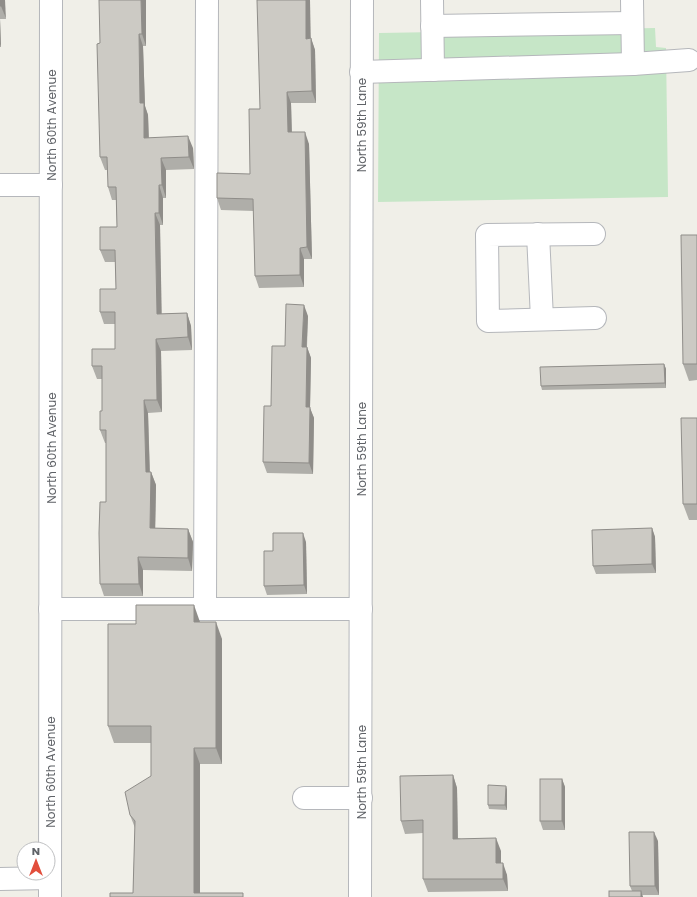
<svg xmlns="http://www.w3.org/2000/svg" width="697" height="897" font-family="Poppins,sans-serif">
  <rect width="100%" height="100%" fill="#f0efe8"/>
  <path fill="#c6e6c7" d="M 655,28 L 656,47 L 666,48 L 668,197 L 378,202 L 379,33 Z"/>
  <g fill="none" stroke-linecap="round" stroke-linejoin="round">
    <defs>
      <g id="minor">
        <path d="M 432,0 L 433,70"/>
        <path d="M 632,0 L 633,64"/>
        <path d="M 432,26 L 632,23"/>
        <path d="M 361,72 L 633,64 L 689,60"/>
        <path d="M 0,185 L 51,185"/>
        <path d="M 538,234 L 542,319"/>
        <path d="M 594,234 L 487,235 L 488,321 L 595,318"/>
        <path d="M 50,609 L 361,609"/>
        <path d="M 205,609 L 207,0"/>
        <path d="M 304,798 L 361,798"/>
        <path d="M 0,879 L 50,878"/>
        <path d="M 50,897 L 51,0"/>
        <path d="M 360,897 L 362,0"/>
      </g>
    </defs>
    <use href="#minor" stroke="#b5b7bb" stroke-width="24"/>
    <use href="#minor" stroke="#fff" stroke-width="22"/>
  </g>
  <g fill="#afaea9">
    <path d="M 0,0 L 6,19 L 0,19 L 1,47 L 0,47 Z"/>
    <path d="M 146,0 L 146,46 L 143,46 L 145,106 L 148,115 L 149,138 L 193,148 L 194,169 L 166,170 L 166,198 L 163,198 L 163,225 L 160,225 L 161,314 L 187,313 L 191,326 L 192,350 L 161,351 L 162,412 L 148,413 L 150,472 L 151,472 L 156,485 L 155,528 L 188,529 L 193,542 L 192,571 L 143,570 L 143,596 L 104,596 L 100,584 L 106,502 L 106,443 L 105,443 L 100,430 L 102,411 L 102,379 L 97,379 L 92,366 L 115,349 L 115,324 L 104,324 L 100,312 L 116,289 L 115,262 L 105,262 L 100,250 L 117,227 L 116,200 L 112,200 L 108,187 L 108,170 L 105,170 L 100,157 L 100,43 Z"/>
    <path d="M 310,38 L 311,38 L 315,50 L 316,103 L 291,103 L 292,132 L 309,144 L 312,259 L 304,259 L 304,287 L 259,288 L 255,276 L 254,211 L 221,210 L 217,198 L 250,174 Z"/>
    <path d="M 697,235 L 697,380 L 689,381 L 683,364 Z"/>
    <path d="M 308,316 L 307,347 L 311,358 L 310,408 L 314,418 L 313,474 L 267,473 L 263,462 L 285,346 Z"/>
    <path d="M 664,364 L 666,369 L 666,388 L 542,390 L 541,386 Z"/>
    <path d="M 697,418 L 697,520 L 689,520 L 683,504 Z"/>
    <path d="M 652,528 L 655,537 L 656,573 L 596,574 L 593,566 Z"/>
    <path d="M 306,542 L 307,594 L 267,595 L 264,586 L 273,551 Z"/>
    <path d="M 200,622 L 222,639 L 222,764 L 200,764 L 133,893 L 135,828 L 130,815 L 151,776 L 151,743 L 114,743 L 108,726 L 136,624 Z"/>
    <path d="M 453,775 L 457,788 L 458,838 L 501,851 L 501,863 L 507,875 L 508,891 L 428,892 L 423,879 L 423,833 L 405,834 L 401,821 Z"/>
    <path d="M 562,779 L 565,787 L 565,830 L 543,830 L 540,821 Z"/>
    <path d="M 506,786 L 507,790 L 507,810 L 489,809 L 488,805 Z"/>
    <path d="M 658,841 L 659,895 L 642,895 L 643,897 L 609,897 L 632,891 L 630,886 Z"/>
  </g>
  <g fill="#8f8d89">
    <path d="M 1,0 L 5,0 L 6,19 L 1,6 Z"/>
    <path d="M 141,0 L 146,0 L 146,46 L 142,34 Z"/>
    <path d="M 306,0 L 310,0 L 311,50 L 306,39 Z"/>
    <path d="M 0,18 L 0,19 L 1,47 L 0,44 Z"/>
    <path d="M 139,34 L 143,46 L 145,106 L 148,115 L 149,150 L 144,138 L 140,103 Z"/>
    <path d="M 311,38 L 315,50 L 316,103 L 312,91 Z"/>
    <path d="M 287,92 L 291,103 L 292,144 L 288,132 Z"/>
    <path d="M 305,132 L 309,144 L 312,259 L 307,247 Z"/>
    <path d="M 188,136 L 193,148 L 194,169 L 189,157 Z"/>
    <path d="M 161,158 L 166,170 L 166,198 L 162,185 Z"/>
    <path d="M 159,185 L 163,198 L 163,225 L 159,213 Z"/>
    <path d="M 155,213 L 160,225 L 162,327 L 157,314 Z"/>
    <path d="M 300,248 L 304,259 L 304,287 L 300,275 Z"/>
    <path d="M 304,305 L 308,316 L 306,358 L 302,347 Z"/>
    <path d="M 187,313 L 191,326 L 192,350 L 188,337 Z"/>
    <path d="M 156,339 L 161,351 L 162,412 L 157,400 Z"/>
    <path d="M 307,347 L 311,358 L 310,408 L 314,418 L 313,474 L 309,463 L 306,407 Z"/>
    <path d="M 664,364 L 666,369 L 666,388 L 665,383 Z"/>
    <path d="M 144,400 L 148,413 L 150,485 L 146,472 Z"/>
    <path d="M 151,472 L 156,485 L 155,541 L 150,528 Z"/>
    <path d="M 652,528 L 655,537 L 656,573 L 652,564 Z"/>
    <path d="M 188,529 L 193,542 L 192,571 L 188,558 Z"/>
    <path d="M 303,533 L 306,542 L 307,594 L 304,585 Z"/>
    <path d="M 138,557 L 143,570 L 143,596 L 139,584 Z"/>
    <path d="M 194,605 L 200,622 L 200,639 L 194,622 Z"/>
    <path d="M 216,622 L 222,639 L 222,764 L 216,748 Z"/>
    <path d="M 194,748 L 200,764 L 200,897 L 194,893 Z"/>
    <path d="M 453,775 L 457,788 L 458,851 L 453,839 Z"/>
    <path d="M 562,779 L 565,787 L 565,830 L 562,821 Z"/>
    <path d="M 506,786 L 507,790 L 507,810 L 505,805 Z"/>
    <path d="M 654,832 L 658,841 L 659,895 L 655,886 Z"/>
    <path d="M 496,838 L 501,851 L 501,875 L 496,863 Z"/>
    <path d="M 503,863 L 507,875 L 508,891 L 503,879 Z"/>
    <path d="M 641,891 L 643,897 L 641,897 Z"/>
  </g>
  <g fill="#cccac4" stroke="#8f8d89">
    <rect x="0" y="0" width="1" height="6"/>
    <path d="M 99,0 L 141,0 L 142,34 L 139,34 L 140,103 L 144,103 L 144,138 L 188,136 L 189,157 L 161,158 L 162,185 L 159,185 L 159,213 L 155,213 L 157,314 L 187,313 L 188,337 L 156,339 L 157,400 L 144,400 L 146,472 L 151,472 L 150,528 L 188,529 L 188,558 L 138,557 L 139,584 L 100,584 L 99,533 L 100,502 L 106,502 L 106,430 L 100,430 L 100,411 L 102,411 L 102,366 L 92,366 L 92,349 L 115,349 L 115,312 L 100,312 L 100,289 L 116,289 L 115,250 L 100,250 L 100,227 L 117,227 L 116,187 L 108,187 L 107,157 L 100,157 L 97,44 L 100,43 Z"/>
    <path d="M 257,0 L 306,0 L 306,39 L 311,38 L 312,91 L 287,92 L 288,132 L 305,132 L 307,247 L 300,248 L 300,275 L 255,276 L 253,199 L 217,198 L 217,173 L 250,174 L 249,109 L 260,109 Z"/>
    <path d="M 681,235 L 697,235 L 697,364 L 683,364 Z"/>
    <path d="M 286,304 L 304,305 L 302,347 L 307,347 L 306,407 L 310,407 L 309,463 L 263,462 L 264,406 L 271,406 L 272,346 L 285,346 Z"/>
    <path d="M 664,364 L 665,383 L 541,386 L 540,367 Z"/>
    <path d="M 681,418 L 697,418 L 697,504 L 683,504 Z"/>
    <path d="M 652,528 L 652,564 L 593,566 L 592,530 Z"/>
    <path d="M 273,533 L 303,533 L 304,585 L 264,586 L 264,551 L 273,551 Z"/>
    <path d="M 136,605 L 194,605 L 194,622 L 216,622 L 216,748 L 194,748 L 194,893 L 243,893 L 243,897 L 110,897 L 110,893 L 133,893 L 135,821 L 130,815 L 125,792 L 151,776 L 151,726 L 108,726 L 108,624 L 136,624 Z"/>
    <path d="M 453,775 L 453,839 L 496,838 L 496,863 L 503,863 L 503,879 L 423,879 L 423,820 L 401,821 L 400,776 Z"/>
    <rect x="540" y="779" width="22" height="42"/>
    <path d="M 488,785 L 506,786 L 505,805 L 488,805 Z"/>
    <path d="M 629,832 L 654,832 L 655,886 L 630,886 Z"/>
    <rect x="609" y="891" width="32" height="6"/>
  </g>
  <g text-anchor="middle" dominant-baseline="central" stroke-width="3" stroke-linejoin="round" paint-order="stroke">
    <g font-size="12" fill="#5f6267" stroke="#fff">
      <text transform="translate(51 125) rotate(-90)">North 60th Avenue</text>
      <text transform="translate(361 125) rotate(-90)">North 59th Lane</text>
      <text transform="translate(51 448) rotate(-90)">North 60th Avenue</text>
      <text transform="translate(361 449) rotate(-90)">North 59th Lane</text>
      <text transform="translate(50 772) rotate(-90)">North 60th Avenue</text>
      <text transform="translate(361 772) rotate(-90)">North 59th Lane</text>
    </g>
  </g>
  <g transform="translate(36 861)"><circle r="19" fill="#ffffff" stroke="#bfc0c2"/>
  <path d="M0-3L7 15L0 10L-7 15Z" fill="#e24e3c"/>
  <text y="-6" font-size="11" font-weight="bold" text-anchor="middle" fill="#5f6267">N</text>
  </g>
</svg>
